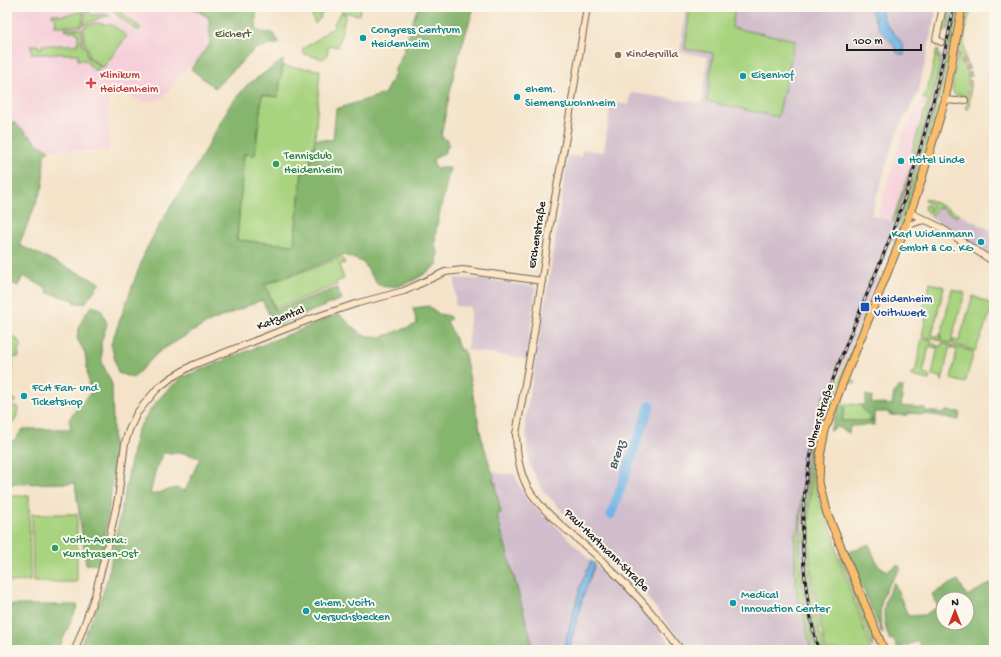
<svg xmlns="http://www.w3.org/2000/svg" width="1001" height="657" font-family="'Gochi Hand',sans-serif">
  <rect width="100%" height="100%" fill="#fbf7ec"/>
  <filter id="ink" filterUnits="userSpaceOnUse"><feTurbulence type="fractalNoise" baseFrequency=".025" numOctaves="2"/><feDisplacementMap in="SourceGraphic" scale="8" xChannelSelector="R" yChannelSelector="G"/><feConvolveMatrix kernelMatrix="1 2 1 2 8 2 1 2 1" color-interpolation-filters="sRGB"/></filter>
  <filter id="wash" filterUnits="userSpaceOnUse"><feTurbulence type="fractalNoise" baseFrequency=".012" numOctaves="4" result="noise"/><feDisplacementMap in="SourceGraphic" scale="16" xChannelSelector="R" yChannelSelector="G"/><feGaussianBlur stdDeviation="0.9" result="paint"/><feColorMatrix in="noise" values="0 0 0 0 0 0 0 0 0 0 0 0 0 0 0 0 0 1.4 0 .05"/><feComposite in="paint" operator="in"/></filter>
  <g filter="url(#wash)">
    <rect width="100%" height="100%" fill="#f4e3c9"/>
    <g fill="#f5cfd9">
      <path d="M 7,7 L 181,7 L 183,8 L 191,7 L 209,18 L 210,44 L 191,69 L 187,67 L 162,98 L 145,102 L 108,88 L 109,151 L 49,150 L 38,144 L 15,123 L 7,122 Z"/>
      <path d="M 923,98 L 928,100 L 912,151 L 916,152 L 892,222 L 877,217 L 903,134 Z"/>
    </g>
    <g fill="#d1bdcb">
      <path d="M 686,7 L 937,7 L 918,94 L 902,122 L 895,137 L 871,215 L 894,222 L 918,153 L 932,101 L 941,59 L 938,58 L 939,54 L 946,55 L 932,114 L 920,158 L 898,222 L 880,273 L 839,375 L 835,381 L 826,404 L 815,441 L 812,460 L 804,540 L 805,563 L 811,608 L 820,650 L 816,650 L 805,602 L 801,551 L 802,504 L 806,474 L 813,439 L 825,396 L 823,395 L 811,439 L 802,490 L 799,529 L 795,532 L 797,591 L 798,602 L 801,602 L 811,650 L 687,650 L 645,594 L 574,524 L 542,489 L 529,463 L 525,421 L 552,262 L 568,155 L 581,157 L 582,150 L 604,152 L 611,102 L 629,105 L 631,93 L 702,103 L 708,57 L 680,52 Z"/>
      <path d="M 952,7 L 956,7 L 951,32 L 947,31 Z"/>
      <path d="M 939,205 L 993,231 L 994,233 L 994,257 L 931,218 Z"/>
      <path d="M 455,278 L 487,280 L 536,287 L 526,359 L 467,350 L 471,307 L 455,306 Z"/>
      <path d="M 492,471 L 499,474 L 513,474 L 515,475 L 523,493 L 527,500 L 560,530 L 591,561 L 572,613 L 563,650 L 551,650 L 547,648 L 545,650 L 534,650 L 497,514 L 501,513 Z"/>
      <path d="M 595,564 L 600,569 L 606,568 L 635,599 L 675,650 L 569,650 L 582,600 Z"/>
    </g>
    <g fill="#a8d37f" stroke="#62784e">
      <path d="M 111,7 L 114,7 L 141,28 L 139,30 L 137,30 L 117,15 Z"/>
      <path d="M 310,7 L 330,7 L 324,13 L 322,13 L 320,16 L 321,18 L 315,24 C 313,18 311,14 310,7 Z"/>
      <path d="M 343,7 L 361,8 L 359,15 L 341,12 Z"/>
      <path d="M 690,7 L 735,7 L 732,28 L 795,40 L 778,117 L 707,101 L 713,53 L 685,49 Z"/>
      <path d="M 944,7 L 952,7 L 947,31 L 943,31 L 943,34 L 940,31 Z"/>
      <path d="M 956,7 L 959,7 L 950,51 L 948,50 Z"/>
      <path d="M 965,7 L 972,7 L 972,9 C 967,20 964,32 964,45 C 965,67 974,87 968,110 L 965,107 L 968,105 L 962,95 L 955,95 L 952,90 Z"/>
      <path d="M 85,9 L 92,15 L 105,14 L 110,16 L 104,16 L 84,25 Z"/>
      <path d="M 83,12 L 82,26 L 53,26 L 56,24 L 55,16 L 52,16 L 52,14 L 58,14 L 59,16 Z"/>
      <path d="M 341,13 L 346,14 L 338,47 L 329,45 L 327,56 L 324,59 L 304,54 L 302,49 L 318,39 L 330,29 L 331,30 L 334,27 L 333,25 Z"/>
      <path d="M 95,23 L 112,25 L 127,36 L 103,68 L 88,56 L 89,51 L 84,42 L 84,27 Z"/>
      <path d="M 65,28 L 82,29 L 82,43 L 87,50 L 86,56 L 100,67 L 97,71 L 94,70 L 85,60 L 78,60 L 78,54 L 32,54 L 31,45 L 38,45 L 38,48 L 42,48 L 42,45 L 74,45 L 75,44 L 78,44 L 78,33 L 75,32 L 75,31 L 65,31 Z"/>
      <path d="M 937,49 L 939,50 L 938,58 L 941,59 C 929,114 913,168 894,222 L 892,222 L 916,152 L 912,151 L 928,100 L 923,98 L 927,91 Z"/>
      <path d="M 946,55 L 949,56 L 928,142 L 898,236 L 893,243 L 900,224 L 898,223 C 917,168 935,112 946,55 Z"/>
      <path d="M 283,66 L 320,70 L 315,139 L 308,172 L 302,172 L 294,245 L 237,241 L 244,154 L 255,155 L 262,95 L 278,97 Z"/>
      <path d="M 926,198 L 959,214 L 957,217 L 938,207 L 932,216 L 927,213 L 924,208 L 925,205 L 928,205 L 930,207 L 929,211 L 930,212 L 932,208 L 931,204 L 925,201 Z"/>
      <path d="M 342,258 L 345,263 L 339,265 L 344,279 L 336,282 L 337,285 L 275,308 L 266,284 Z"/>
      <path d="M 880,278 L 882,278 L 827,417 L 831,402 Z"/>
      <path d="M 930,283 L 944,287 L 932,335 L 938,337 L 939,333 L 941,341 L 922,336 L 927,313 L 923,309 Z"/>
      <path d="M 952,289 L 965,293 L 952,337 L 952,344 L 942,341 L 941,335 Z"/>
      <path d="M 973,296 L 994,305 L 994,312 L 991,312 L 975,351 L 953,344 L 953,340 L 959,341 Z"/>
      <path d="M 7,333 L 18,340 L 21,347 L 18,349 L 19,357 L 13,357 L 12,399 L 16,400 L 16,402 L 12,402 L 12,406 L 18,406 C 18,412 17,418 13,423 L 10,420 L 8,421 L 11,424 L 7,427 Z"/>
      <path d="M 922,338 L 931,340 L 931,343 L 937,345 L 936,348 L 929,346 L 923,374 L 930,376 L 929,380 L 911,376 L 912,372 L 915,373 Z"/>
      <path d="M 942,343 L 950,345 L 942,382 L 941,377 L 932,375 L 938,346 L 941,346 Z"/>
      <path d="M 952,346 L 974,352 L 965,383 L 951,379 L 957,350 L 951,348 Z"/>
      <path d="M 848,380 L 855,381 L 856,383 L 855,384 L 849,383 L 842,403 L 861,405 L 862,408 L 874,421 L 842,421 L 845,407 L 838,405 Z"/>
      <path d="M 835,381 L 836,381 C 828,404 820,427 815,451 C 802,517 807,585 824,650 L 820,650 C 801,582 799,510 815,442 C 820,421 828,401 835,381 Z"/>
      <path d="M 823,395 L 825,395 C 805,462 793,533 805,603 C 808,619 812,634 816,650 L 811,650 L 801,602 L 798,602 L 795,571 L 795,532 L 799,529 L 801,500 L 807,458 Z"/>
      <path d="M 813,474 L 815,474 C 815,497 828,518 835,539 C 836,545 836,551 838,557 C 848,588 862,618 870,650 L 826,650 C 817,609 809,568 809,526 C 809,509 811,491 813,474 Z"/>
      <path d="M 7,496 L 29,496 L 30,581 L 7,582 Z"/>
      <path d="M 32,514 L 77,514 L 77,582 L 33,582 Z"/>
      <path d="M 840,552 L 874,633 L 872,648 L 866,627 L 841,560 Z"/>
    </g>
    <g fill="#86b56e" stroke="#516845" fill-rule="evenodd">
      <path d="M 181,7 L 256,7 L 256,27 L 260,32 L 273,33 L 280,43 L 255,49 L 215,88 L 191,69 L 210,44 L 209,18 L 191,7 L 183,8 Z"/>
      <path d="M 418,7 L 474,7 L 455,68 L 441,136 L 448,141 L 449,144 L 443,155 L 434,158 L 433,163 L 436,168 L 450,168 L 436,229 L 435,246 L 438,253 L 437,265 C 424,275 405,288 387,287 C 384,287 380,285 377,284 L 363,262 L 344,255 L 264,284 L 275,310 L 337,288 L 342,299 L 275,326 L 262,300 L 207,323 L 160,351 L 133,378 L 118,373 L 111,344 L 145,252 L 159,225 L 193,172 L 230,105 L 247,85 L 283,60 L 278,97 L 262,95 L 255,155 L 244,154 L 237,240 L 294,245 L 302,172 L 308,172 L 315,139 L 333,140 L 336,109 L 384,94 L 394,76 L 395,69 L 404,51 L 405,41 Z"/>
      <path d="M 7,122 L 15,123 L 38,144 L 49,150 L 44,155 L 43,186 L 19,245 L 100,283 L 85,303 L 74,303 L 75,300 L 48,293 L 47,291 L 48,289 L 23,276 L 18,286 L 7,281 Z"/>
      <path d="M 92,306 L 101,309 L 107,324 L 101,343 L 102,363 L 112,384 L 114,471 L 101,565 L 86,564 L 75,483 L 7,484 L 7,441 L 14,441 L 23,429 L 71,429 L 69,419 L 80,404 L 90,394 L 85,353 L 77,338 C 80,324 82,316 92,306 Z"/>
      <path d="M 429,306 L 439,314 L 449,316 L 451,319 L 447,321 L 460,350 L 464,350 L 482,440 L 494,478 L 493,479 L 494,483 L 496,483 L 496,489 L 501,513 L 497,515 L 534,650 L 78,650 L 102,596 L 108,576 L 137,431 C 149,410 164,389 185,376 L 339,314 L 362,335 L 382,337 L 417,324 L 413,308 ZM 163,453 L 184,453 L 200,458 L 185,491 L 176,488 L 150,495 L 155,472 Z"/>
      <path d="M 898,387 L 903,387 L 901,406 L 925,408 L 925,411 L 945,413 L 946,411 L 960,412 L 959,420 L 934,415 L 908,413 L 908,415 L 889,415 L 889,412 L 874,412 L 874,425 L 850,426 L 849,433 L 838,427 L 830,431 L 838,405 L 845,407 L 842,421 L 873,421 L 862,408 L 861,405 L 865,405 L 866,395 L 872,397 L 871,403 L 892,405 L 894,393 Z"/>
      <path d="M 869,544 L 877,564 L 887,571 L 898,565 L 901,569 C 883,588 876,606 883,633 L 882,633 L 847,553 Z"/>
      <path d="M 958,580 L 967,596 L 994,581 L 994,650 L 922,650 L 918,641 L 898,649 L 893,639 L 890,640 C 881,618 882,603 894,582 L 908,616 L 924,615 L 938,607 L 932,594 ZM 943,599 L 967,599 L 967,623 L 943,623 Z"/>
      <path d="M 7,605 L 78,605 L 58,650 L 7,650 Z"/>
    </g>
    <g fill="#71b4e6" stroke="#466881">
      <path d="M 871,7 L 880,7 C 882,12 883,18 885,22 C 892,33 906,41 904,55 L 897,53 C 895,42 885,37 879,28 C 874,22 873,14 871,7 Z"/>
      <path d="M 591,561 L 595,564 L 582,600 L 569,650 L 563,650 L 581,584 Z"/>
    </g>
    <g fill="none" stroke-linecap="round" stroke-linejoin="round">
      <path stroke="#71b4e6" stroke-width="9" d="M 611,515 L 650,405"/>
    </g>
  </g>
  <g filter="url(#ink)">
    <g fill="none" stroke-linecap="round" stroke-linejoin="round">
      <path stroke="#c9bba6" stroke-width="6" stroke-dasharray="6 3" stroke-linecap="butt" d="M 941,42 C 948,46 957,49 963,55 C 972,65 979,92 965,100"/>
      <defs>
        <g id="secondary">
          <path d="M 587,7 L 566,137 L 550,225 L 534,333 L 516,434 C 517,454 519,473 529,490 C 543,513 577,538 597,556 C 628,585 656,616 681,650"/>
          <path d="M 941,42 L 936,39 L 943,7"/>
          <path d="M 945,100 L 957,101 L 965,100"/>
          <path d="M 911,213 L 938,226 L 994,262"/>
          <path d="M 906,226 L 920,221 L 926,220"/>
          <path d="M 75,650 L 95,595 L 109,539 L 118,499 L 125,443 L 129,430 L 137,413 L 146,402 L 157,389 L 171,378 L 193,365 L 316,317 L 358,303 L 404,291 L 445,272 L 463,270 L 542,281"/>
        </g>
        <path id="primary" d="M 884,650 L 826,511 L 819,482 L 820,456 L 825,431 L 837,397 L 899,244 L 920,185 L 945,100 L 962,7"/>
      </defs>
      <use href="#secondary" stroke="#686259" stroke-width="8"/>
      <use href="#primary" stroke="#686259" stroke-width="9"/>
      <use href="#secondary" stroke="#fde5c5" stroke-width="6"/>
      <use href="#primary" stroke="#f9be6d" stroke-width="7"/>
      <defs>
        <path id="rail" d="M 818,650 C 800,579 796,505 816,434 C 834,365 866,300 892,233 C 920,160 939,84 954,7"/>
      </defs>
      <use href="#rail" stroke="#1c1c1c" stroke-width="3"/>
      <use href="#rail" stroke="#fbf7ec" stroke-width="1.5" stroke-dasharray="4.5" stroke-linecap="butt"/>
    </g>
  </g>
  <g fill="#0f9aa8" stroke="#fbf7ec" stroke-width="1.5">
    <circle cx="363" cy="38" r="4"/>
    <circle cx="743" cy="76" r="4"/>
    <circle cx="517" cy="97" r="4"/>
    <circle cx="901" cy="161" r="4"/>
    <circle cx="981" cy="242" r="4"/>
    <circle cx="24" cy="396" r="4"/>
    <circle cx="733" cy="603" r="4"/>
    <circle cx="306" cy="611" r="4"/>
  </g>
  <circle fill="#8d6e63" stroke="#fbf7ec" stroke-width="1.5" cx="618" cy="55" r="4"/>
  <path fill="#e0444e" stroke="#fbf7ec" stroke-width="1.5" d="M89 77h4v4h4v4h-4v4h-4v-4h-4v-4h4z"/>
  <g fill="#2e9e5b" stroke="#fbf7ec" stroke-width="1.5">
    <circle cx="276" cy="164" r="4"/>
    <circle cx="55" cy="548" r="4"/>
  </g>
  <rect fill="#1a4fb4" stroke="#fbf7ec" stroke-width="1.5" x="860" y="302" width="10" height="10" rx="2"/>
  <g text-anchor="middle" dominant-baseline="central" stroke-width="4" stroke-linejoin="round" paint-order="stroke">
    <g font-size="12" fill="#0d838f" stroke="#fbf7ec" text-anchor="start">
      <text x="371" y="31">Congress Centrum<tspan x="371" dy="14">Heidenheim</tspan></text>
      <text x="751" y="76">Eisenhof</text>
      <text x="525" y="90">ehem.<tspan x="525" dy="14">Siemenswohnheim</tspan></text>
      <text x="909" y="161">Hotel Linde</text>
      <text x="973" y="235" text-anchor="end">Karl Widenmann<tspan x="973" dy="14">GmbH &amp; Co. KG</tspan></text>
      <text x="32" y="389">FCH Fan- und<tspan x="32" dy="14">Ticketshop</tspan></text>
      <text x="741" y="596">Medical<tspan x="741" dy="14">Innovation Center</tspan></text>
      <text x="314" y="604">ehem. Voith<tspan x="314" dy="14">Versuchsbecken</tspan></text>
    </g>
    <g font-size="12" fill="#4d5c3f" stroke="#fbf7ec">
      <text x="233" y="35">Eichert</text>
    </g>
    <g font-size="12" fill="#785e54" stroke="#fbf7ec" text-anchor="start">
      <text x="626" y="55">Kindervilla</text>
    </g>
    <g font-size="12" fill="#be3a42" stroke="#fbf7ec" text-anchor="start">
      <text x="100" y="76">Klinikum<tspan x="100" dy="14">Heidenheim</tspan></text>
    </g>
    <g font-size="12" fill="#27864d" stroke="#fbf7ec" text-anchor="start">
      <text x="284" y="157">Tennisclub<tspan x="284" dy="14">Heidenheim</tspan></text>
      <text x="63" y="541">Voith-Arena:<tspan x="63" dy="14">Kunstrasen-Ost</tspan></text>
    </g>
    <g font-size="12" fill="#1c1c1c" stroke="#fbf7ec">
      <text transform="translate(538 235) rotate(-81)">Erchenstraße</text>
      <text transform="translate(281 319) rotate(-21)">Katzental</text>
      <text transform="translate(821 416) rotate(-72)">Ulmer Straße</text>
      <text transform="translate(606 551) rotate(44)">Paul-Hartmann-Straße</text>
    </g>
    <g font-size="12" fill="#164399" stroke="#fbf7ec" text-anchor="start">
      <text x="874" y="300">Heidenheim<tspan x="874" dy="14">Voithwerk</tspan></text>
    </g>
    <g font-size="13" font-style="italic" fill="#3e596d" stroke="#fbf7ec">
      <text transform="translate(618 455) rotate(-70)">Brenz</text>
    </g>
  </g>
  <rect width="1001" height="657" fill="none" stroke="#fbf7ec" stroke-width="24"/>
  <g transform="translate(955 611)"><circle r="19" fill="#fbf7ec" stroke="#a29f99"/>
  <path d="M0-3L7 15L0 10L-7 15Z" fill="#c8321e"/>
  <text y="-6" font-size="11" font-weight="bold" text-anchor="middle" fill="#1c1c1c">N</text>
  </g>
  <path d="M847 44v6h74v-6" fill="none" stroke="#1c1c1c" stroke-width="2"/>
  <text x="853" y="44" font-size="12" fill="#1c1c1c" stroke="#fbf7ec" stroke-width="3" paint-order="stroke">100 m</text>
</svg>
